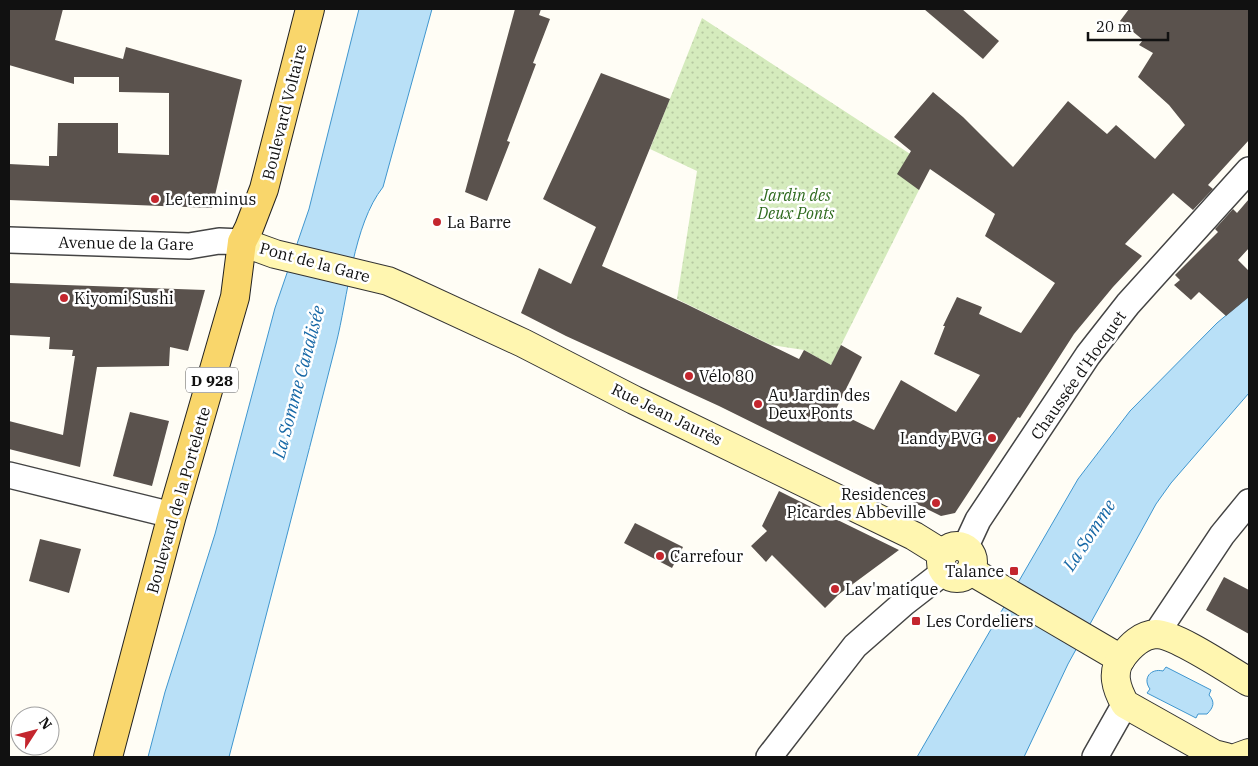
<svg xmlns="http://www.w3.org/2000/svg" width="1258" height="766" font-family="'IBM Plex Serif',serif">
  <defs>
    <pattern id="garden-dots" width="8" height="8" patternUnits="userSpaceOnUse" patternTransform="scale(1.25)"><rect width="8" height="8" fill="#d5ebbd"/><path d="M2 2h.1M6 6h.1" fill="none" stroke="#b6c8a1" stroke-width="1.8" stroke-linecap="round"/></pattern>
  </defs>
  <rect width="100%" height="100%" fill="#fffdf5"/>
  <path fill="url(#garden-dots)" d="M 702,18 L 924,163 L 919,190 L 831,365 L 804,350 L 771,345 L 677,299 L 697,171 L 650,149 Z"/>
  <g fill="#b9e0f7" stroke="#3f96cf">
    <path d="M 359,9 L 432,9 L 383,187 C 353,225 348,297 336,344 C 301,482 265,620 229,757 L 148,757 L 165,692 L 215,534 L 275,308 L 309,209 Z"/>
    <path d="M 1249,296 L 1249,393 L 1171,483 L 1156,504 L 1068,664 L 1024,757 L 917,757 L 1078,479 L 1130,411 L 1217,323 Z"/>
    <path d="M 1166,667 L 1211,690 L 1209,695 C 1215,702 1214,707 1207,714 L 1198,714 L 1196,718 L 1147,693 L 1150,689 C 1142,678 1151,668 1163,671 Z"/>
  </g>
  <g fill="#5a524d">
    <path d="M 9,9 L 63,9 L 55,40 L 123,59 L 126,47 L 242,80 L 212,208 L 9,200 L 9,164 L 49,166 L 49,156 L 57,156 L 58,123 L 118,123 L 118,153 L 169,155 L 169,93 L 119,92 L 119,77 L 74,77 L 74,84 L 9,65 Z"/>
    <path d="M 515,9 L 541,9 L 539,15 L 550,19 L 533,63 L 536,64 L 507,141 L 510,142 L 487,201 L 465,192 Z"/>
    <path d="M 924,9 L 962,9 L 999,41 L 983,59 Z"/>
    <path d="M 1129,9 L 1249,9 L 1249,140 L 1208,185 L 1213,189 L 1193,210 L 1173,193 L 1125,244 L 1142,256 L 1113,287 L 1074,334 L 1020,418 L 1018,417 L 955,513 L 941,516 L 719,406 L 566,336 L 521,313 L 539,268 L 571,284 L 596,227 L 543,199 L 601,73 L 670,99 L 602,266 L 686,304 L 799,359 L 804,350 L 831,365 L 841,345 L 862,357 L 835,411 L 874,430 L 901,380 L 956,412 L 980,375 L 934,354 L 945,326 L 943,326 L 957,297 L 982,307 L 979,314 L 1021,333 L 1055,283 L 985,236 L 995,214 L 930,169 L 919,190 L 897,174 L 911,151 L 894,137 L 933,92 L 963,117 L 1013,167 L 1068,101 L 1107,134 L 1116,125 L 1155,159 L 1185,125 L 1169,105 L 1138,77 L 1153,53 L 1139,45 L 1143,40 L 1120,21 Z"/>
    <path d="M 1249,199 L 1249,248 L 1238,260 L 1249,271 L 1249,297 L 1226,316 L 1199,292 L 1191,300 L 1174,285 L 1180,280 L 1175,275 L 1218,232 L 1215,229 L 1233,209 L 1237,213 Z"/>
    <path d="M 9,283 L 205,290 L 188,351 L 170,347 L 169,366 L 97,367 L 80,467 L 9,449 L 9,421 L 63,435 L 75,356 L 72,356 L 73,350 L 49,349 L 50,337 L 9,335 Z"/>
    <path d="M 130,412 L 169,421 L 152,486 L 113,476 Z"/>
    <path d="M 779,491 L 809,506 L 899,550 L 838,595 L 825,608 L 772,555 L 766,562 L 751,546 L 767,531 L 762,526 Z"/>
    <path d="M 635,523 L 683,547 L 672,568 L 624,543 Z"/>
    <path d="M 40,539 L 81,549 L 69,593 L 29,581 Z"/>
    <path d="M 1224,577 L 1249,590 L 1249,634 L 1206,610 Z"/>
  </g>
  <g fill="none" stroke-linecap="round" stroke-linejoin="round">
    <defs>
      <g id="street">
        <path d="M 9,240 L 189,246 L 219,241 L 242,242"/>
        <path d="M 9,475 L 172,515"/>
        <path d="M 965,548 L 978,520 L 1088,355 L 1128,304 L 1249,170"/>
        <path d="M 1156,634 L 1222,535 L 1249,502"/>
        <path d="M 769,757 L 855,646 L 904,603 L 944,572"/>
        <path d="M 1095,757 L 1125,704"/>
      </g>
      <g id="secondary">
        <path d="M 242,242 L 275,254 L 388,281 L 404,288 L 523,343 L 634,400 L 914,536 L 943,554"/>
        <circle cx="957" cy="562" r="16"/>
        <path d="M 971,571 L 1121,659"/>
        <path d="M 1226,757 L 1214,754 L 1125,704 C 1116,688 1111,672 1122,657 C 1131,645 1141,635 1156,634 C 1176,634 1230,671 1249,682"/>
        <path d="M 1238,757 L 1249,753"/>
      </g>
      <path id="primary" d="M 108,757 L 172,515 L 235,297 L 242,242 L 249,228 L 264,189 L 310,9"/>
    </defs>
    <use href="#street" stroke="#444" stroke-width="28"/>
    <use href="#secondary" stroke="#333" stroke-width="30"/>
    <use href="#primary" stroke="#222" stroke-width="30"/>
    <use href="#street" stroke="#fff" stroke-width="25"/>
    <use href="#secondary" stroke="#fff6b0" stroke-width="28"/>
    <use href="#primary" stroke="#f9d66b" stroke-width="28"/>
  </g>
  <g fill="#c4262e" stroke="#fff" stroke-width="2">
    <circle cx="155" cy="199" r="5"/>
    <circle cx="437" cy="222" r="5"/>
    <circle cx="64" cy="298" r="5"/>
    <circle cx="689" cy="376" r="5"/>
    <circle cx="758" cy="404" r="5"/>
    <circle cx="992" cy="438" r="5"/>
    <circle cx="936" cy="503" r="5"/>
    <circle cx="660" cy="556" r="5"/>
    <rect x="1009" y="566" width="10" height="10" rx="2.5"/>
    <circle cx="835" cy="589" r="5"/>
    <rect x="911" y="616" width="10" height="10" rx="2.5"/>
  </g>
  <g text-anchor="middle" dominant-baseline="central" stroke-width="5" stroke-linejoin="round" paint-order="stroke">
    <rect fill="#fff" stroke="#585858" stroke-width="1" x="186" y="367.5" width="52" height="25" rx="4"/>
    <g font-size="15" font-weight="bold" fill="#111">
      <text x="212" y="380">D 928</text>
    </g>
    <g font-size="16" fill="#111" stroke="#fff">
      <text transform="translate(284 112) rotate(-76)">Boulevard Voltaire</text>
      <text transform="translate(126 243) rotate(1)">Avenue de la Gare</text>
      <text transform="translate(315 262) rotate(15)">Pont de la Gare</text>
      <text transform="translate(1078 375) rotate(-55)">Chaussée d'Hocquet</text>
      <text transform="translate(667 414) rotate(26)">Rue Jean Jaurès</text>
      <text transform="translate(178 500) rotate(-74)">Boulevard de la Portelette</text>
    </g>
    <g font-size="16" font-style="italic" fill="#2f6b1f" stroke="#fff">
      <text x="796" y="195">Jardin des<tspan x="796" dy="18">Deux Ponts</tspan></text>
    </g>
    <g font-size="16" fill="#111" stroke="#fff" text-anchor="start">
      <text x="165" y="199">Le terminus</text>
      <text x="447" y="222">La Barre</text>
      <text x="74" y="298">Kiyomi Sushi</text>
      <text x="699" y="376">Vélo 80</text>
      <text x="768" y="395">Au Jardin des<tspan x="768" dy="18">Deux Ponts</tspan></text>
      <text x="982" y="438" text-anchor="end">Landy PVG</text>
      <text x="926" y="494" text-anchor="end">Residences<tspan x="926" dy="18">Picardes Abbeville</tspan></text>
      <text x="670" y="556">Carrefour</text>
      <text x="1004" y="571" text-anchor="end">Talance</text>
      <text x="845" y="589">Lav'matique</text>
      <text x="926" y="621">Les Cordeliers</text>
    </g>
    <g font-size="18" font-style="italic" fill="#1768a6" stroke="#fff">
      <text transform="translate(298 382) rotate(-75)">La Somme Canalisée</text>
      <text transform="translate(1089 535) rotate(-57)">La Somme</text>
    </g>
  </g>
  <rect width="1258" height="766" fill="none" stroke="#111111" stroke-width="20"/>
  <g transform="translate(35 731) rotate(54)"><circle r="24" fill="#ffffff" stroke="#a0a0a0"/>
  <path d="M0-4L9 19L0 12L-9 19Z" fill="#c4262e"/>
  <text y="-8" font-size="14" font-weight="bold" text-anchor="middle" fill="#111111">N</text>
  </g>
  <path d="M1088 32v8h80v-8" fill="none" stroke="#111111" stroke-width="2.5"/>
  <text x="1096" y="32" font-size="15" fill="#111111" stroke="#ffffff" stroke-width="4" paint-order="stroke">20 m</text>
</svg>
